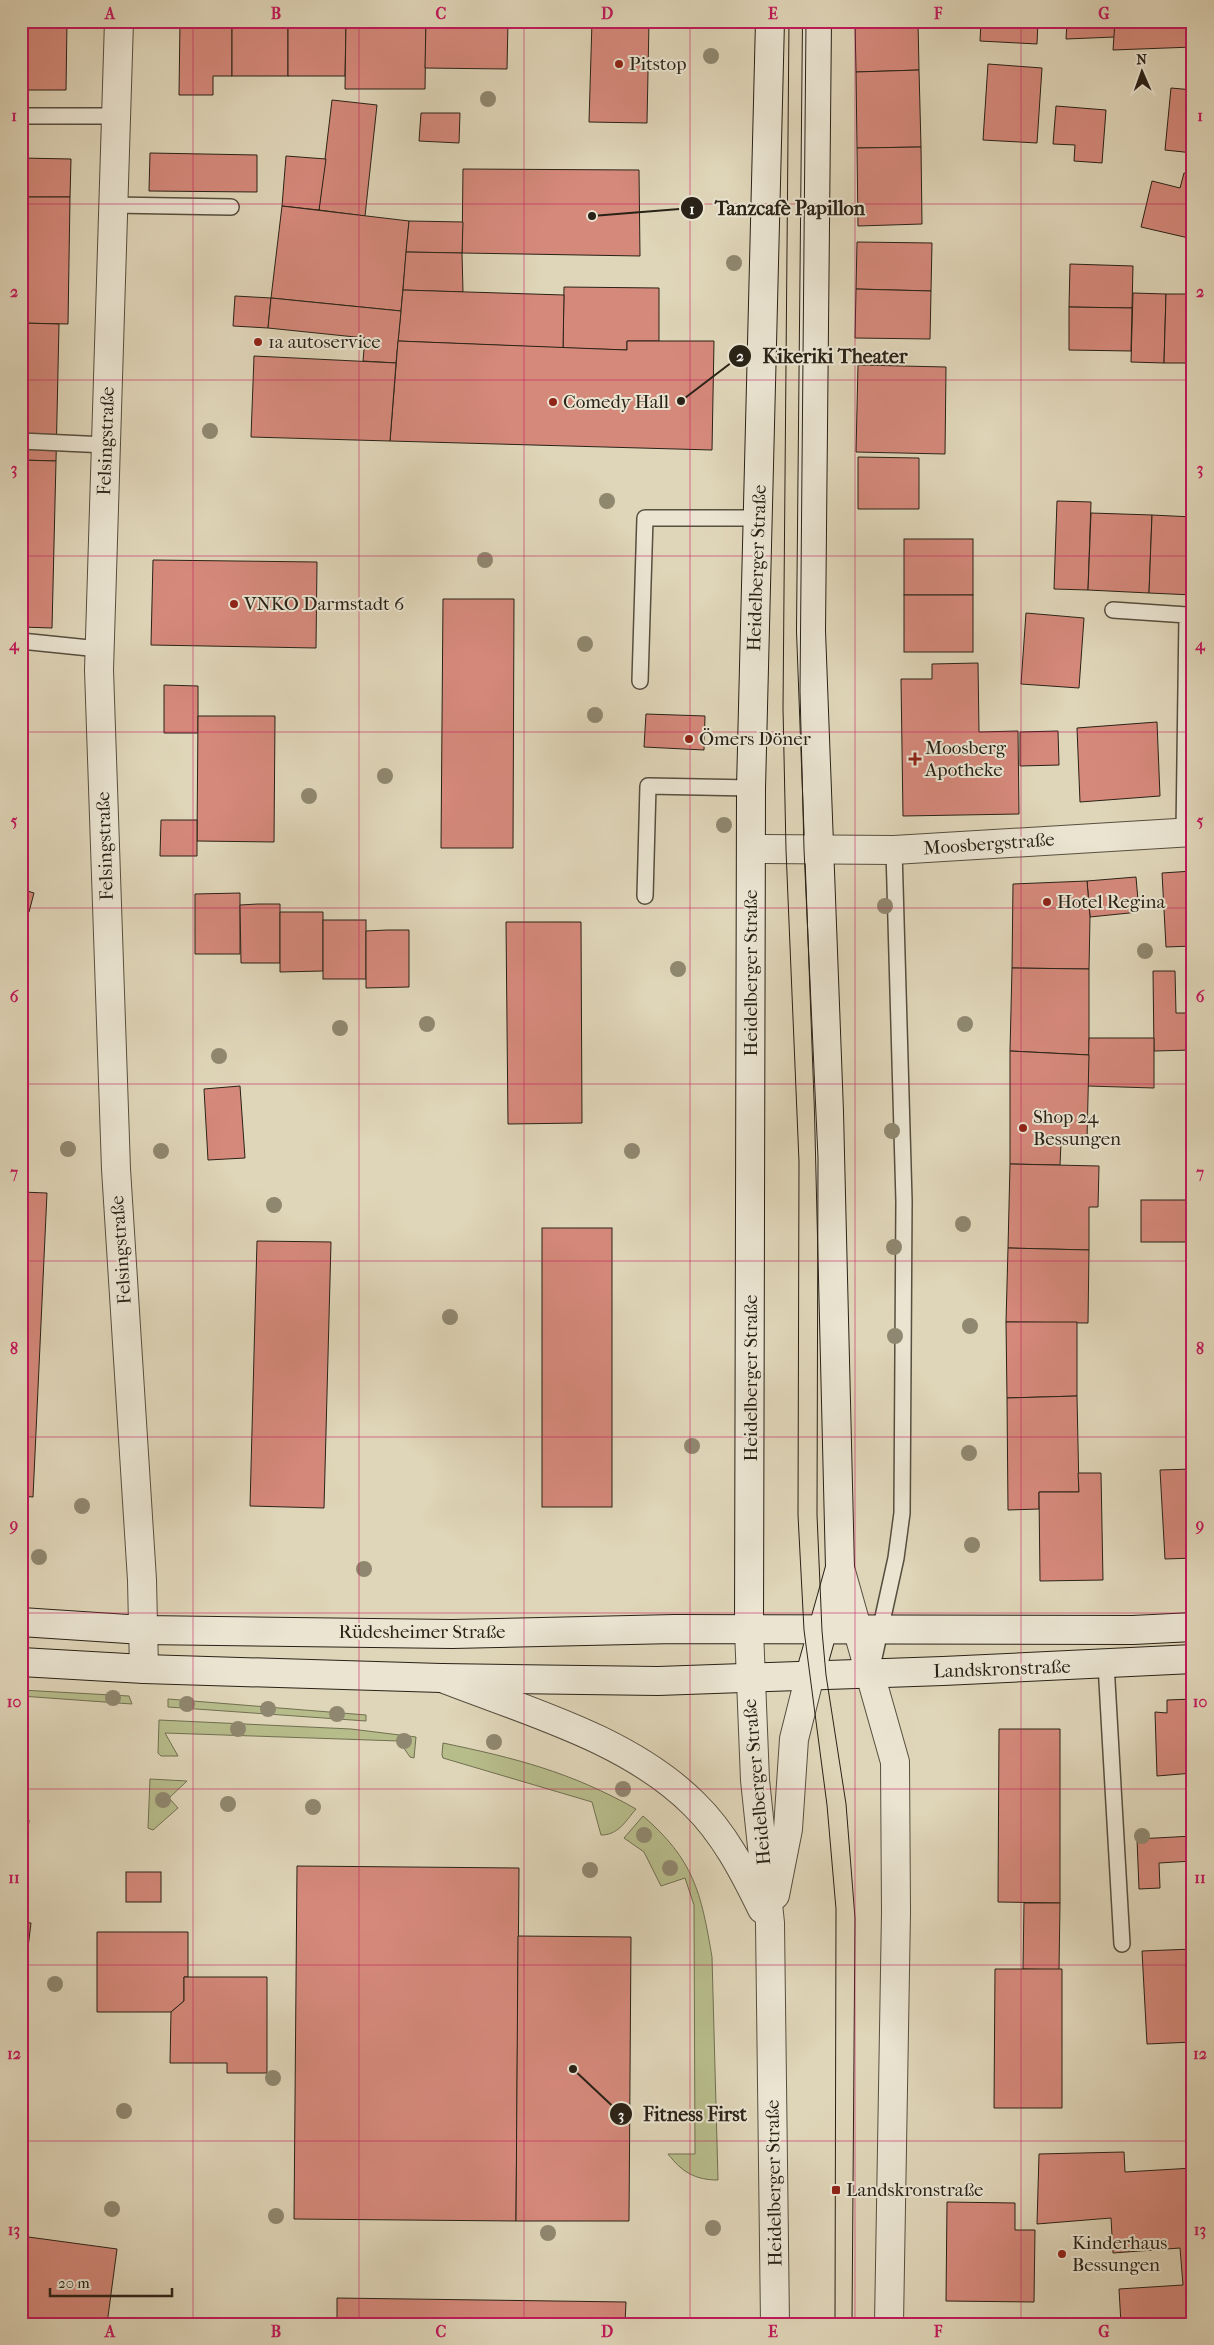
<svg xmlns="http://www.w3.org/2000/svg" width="1214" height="2345" font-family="'IM FELL French Canon',serif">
  <rect width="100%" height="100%" fill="#dfd5b8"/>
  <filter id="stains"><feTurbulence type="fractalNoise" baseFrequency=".004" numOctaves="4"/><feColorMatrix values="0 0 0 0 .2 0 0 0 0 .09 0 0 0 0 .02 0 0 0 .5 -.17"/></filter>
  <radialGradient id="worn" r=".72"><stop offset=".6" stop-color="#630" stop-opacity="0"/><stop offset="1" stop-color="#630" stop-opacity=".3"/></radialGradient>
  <g fill="#b7bc8b" stroke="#706f51">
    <path d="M 21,1690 L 129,1696 L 132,1704 L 21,1696 Z"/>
    <path d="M 168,1699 L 366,1715 L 366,1721 L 168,1707 Z"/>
    <path d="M 159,1720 L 351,1729 L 416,1737 L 414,1758 L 410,1757 L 399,1741 L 165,1733 L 178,1756 L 161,1756 L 158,1753 Z"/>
    <path d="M 443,1743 C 515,1758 571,1772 636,1809 C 625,1822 618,1835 601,1835 L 592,1802 L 443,1758 L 442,1755 Z"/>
    <path d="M 150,1779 L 187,1781 L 169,1798 L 178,1808 L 153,1830 L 148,1828 Z"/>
    <path d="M 643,1816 C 694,1860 701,1892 712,1957 L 718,2180 C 695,2180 682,2172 668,2154 L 695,2154 L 694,1905 L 685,1878 L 661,1886 L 644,1852 L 624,1838 Z"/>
  </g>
  <g fill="#d5897b" stroke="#2a2217">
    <path d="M 21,21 L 67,21 L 66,90 L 21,90 Z"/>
    <path d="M 180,21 L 232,21 L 232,76 L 213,76 L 213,95 L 179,95 Z"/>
    <rect x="232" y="21" width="56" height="55"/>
    <path d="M 288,21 L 346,21 L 345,76 L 288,76 Z"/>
    <path d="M 346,21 L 426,21 L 425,89 L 345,89 Z"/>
    <path d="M 426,21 L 508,21 L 507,69 L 425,68 Z"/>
    <path d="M 592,21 L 649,21 L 647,123 L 589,122 Z"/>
    <path d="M 855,21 L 918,21 L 919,70 L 856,72 Z"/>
    <path d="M 981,21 L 1038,21 L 1037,44 L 980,41 Z"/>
    <path d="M 1067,21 L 1115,21 L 1115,37 L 1066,39 Z"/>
    <path d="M 1115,21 L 1193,21 L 1193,47 L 1113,50 Z"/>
    <path d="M 988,64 L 1042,68 L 1037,143 L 983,140 Z"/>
    <path d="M 919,70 L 921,147 L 857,148 L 856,72 Z"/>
    <path d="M 1171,88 L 1193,90 L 1193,153 L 1165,150 Z"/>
    <path d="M 332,100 L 377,105 L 365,216 L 319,210 Z"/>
    <path d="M 1056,106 L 1106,110 L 1102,163 L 1074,161 L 1075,145 L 1053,144 Z"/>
    <path d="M 421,113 L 460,113 L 459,143 L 419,141 Z"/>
    <path d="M 921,147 L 922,224 L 858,226 L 857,148 Z"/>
    <path d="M 150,153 L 257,155 L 257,192 L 149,191 Z"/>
    <path d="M 286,156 L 326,159 L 319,210 L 282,206 Z"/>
    <path d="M 21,158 L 71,159 L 70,197 L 21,197 Z"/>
    <path d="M 463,169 L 639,170 L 640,256 L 462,253 Z"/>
    <path d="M 1184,173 L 1193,175 L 1193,239 L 1141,227 L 1152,181 L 1180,188 Z"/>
    <path d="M 21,197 L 70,197 L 68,324 L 21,323 Z"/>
    <path d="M 282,206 L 409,221 L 401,311 L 271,298 Z"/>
    <path d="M 409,221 L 463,222 L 462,253 L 406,252 Z"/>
    <path d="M 857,242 L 932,243 L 931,291 L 856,289 Z"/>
    <path d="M 406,252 L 462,253 L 463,292 L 403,290 Z"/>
    <path d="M 1070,264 L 1133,266 L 1132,308 L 1069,307 Z"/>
    <path d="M 564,287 L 659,288 L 659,341 L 627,341 L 627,350 L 563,348 Z"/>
    <path d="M 856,289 L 931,291 L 930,339 L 855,338 Z"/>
    <path d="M 403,290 L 564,295 L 563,348 L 398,341 Z"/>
    <path d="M 1133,293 L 1166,294 L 1164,363 L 1131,362 Z"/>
    <path d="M 1166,294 L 1193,294 L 1193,363 L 1164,363 Z"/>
    <path d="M 235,296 L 271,298 L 268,328 L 233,326 Z"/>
    <path d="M 271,298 L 401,311 L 396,363 L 363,361 L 365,338 L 268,328 Z"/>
    <path d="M 1069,307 L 1132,308 L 1131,351 L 1069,350 Z"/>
    <path d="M 21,323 L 59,324 L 56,461 L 21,460 Z"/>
    <path d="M 398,341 L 627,350 L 627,341 L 714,341 L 712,450 L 390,441 Z"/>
    <path d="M 254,356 L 396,363 L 390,441 L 251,437 Z"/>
    <path d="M 858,365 L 946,367 L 945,454 L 856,452 Z"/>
    <path d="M 858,457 L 919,458 L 919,509 L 858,509 Z"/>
    <path d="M 21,460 L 56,461 L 52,628 L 21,627 Z"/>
    <path d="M 1057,501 L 1091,502 L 1088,590 L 1054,589 Z"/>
    <path d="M 1091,513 L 1152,515 L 1149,593 L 1088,590 Z"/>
    <path d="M 1152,515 L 1193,517 L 1193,595 L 1149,593 Z"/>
    <rect x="904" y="539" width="69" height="56"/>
    <path d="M 153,560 L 317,562 L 316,648 L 151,645 Z"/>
    <rect x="904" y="595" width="69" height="57"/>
    <path d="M 443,599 L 514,599 L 513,848 L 441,848 Z"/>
    <path d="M 1026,613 L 1084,618 L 1079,688 L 1021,684 Z"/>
    <path d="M 978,663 L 979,732 L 1018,731 L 1019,814 L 903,816 L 901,679 L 932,679 L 932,664 Z"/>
    <path d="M 164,685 L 198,686 L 198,733 L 164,733 Z"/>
    <path d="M 646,714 L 705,716 L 704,750 L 644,747 Z"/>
    <path d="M 198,716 L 275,716 L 274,842 L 197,841 Z"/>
    <path d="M 1157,722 L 1160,796 L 1080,802 L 1077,728 Z"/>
    <path d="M 1058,731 L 1059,765 L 1020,766 L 1020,732 Z"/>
    <path d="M 161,820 L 197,820 L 197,856 L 160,856 Z"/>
    <path d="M 1193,871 L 1193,946 L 1166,947 L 1162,873 Z"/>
    <path d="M 1136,877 L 1139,912 L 1090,917 L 1087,881 Z"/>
    <path d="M 1087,881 L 1090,917 L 1089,969 L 1012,968 L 1013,884 Z"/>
    <path d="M 21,889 L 34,893 L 29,912 L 21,910 Z"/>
    <path d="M 240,893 L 240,954 L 195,954 L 195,894 Z"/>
    <path d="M 258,904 L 280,904 L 280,963 L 241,963 L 240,905 Z"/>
    <path d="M 280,912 L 323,912 L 323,971 L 280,972 Z"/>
    <rect x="323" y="920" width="43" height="59"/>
    <path d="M 506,922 L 581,922 L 582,1123 L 508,1124 Z"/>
    <path d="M 387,930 L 409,930 L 409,987 L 366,988 L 366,931 Z"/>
    <path d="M 1012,968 L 1089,969 L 1089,1055 L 1010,1051 Z"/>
    <path d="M 1153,971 L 1175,971 L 1176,1013 L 1193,1013 L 1193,1050 L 1154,1051 Z"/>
    <path d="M 1089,1038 L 1154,1038 L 1154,1088 L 1088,1086 Z"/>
    <path d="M 1010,1051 L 1089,1055 L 1087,1140 L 1061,1143 L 1060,1165 L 1010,1164 Z"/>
    <path d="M 240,1086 L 245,1158 L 208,1160 L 204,1089 Z"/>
    <path d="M 1010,1164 L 1099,1166 L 1098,1207 L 1089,1207 L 1089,1250 L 1008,1248 Z"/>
    <path d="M 21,1192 L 47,1193 L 33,1497 L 21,1496 Z"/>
    <rect x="1141" y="1200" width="52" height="42"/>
    <rect x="542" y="1228" width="70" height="279"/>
    <path d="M 257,1241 L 331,1242 L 324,1508 L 250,1506 Z"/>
    <path d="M 1008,1248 L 1089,1250 L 1088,1323 L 1006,1322 Z"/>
    <path d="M 1006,1322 L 1077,1322 L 1077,1396 L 1007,1398 Z"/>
    <path d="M 1077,1396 L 1079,1492 L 1039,1492 L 1039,1509 L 1008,1510 L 1007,1398 Z"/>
    <path d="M 1193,1469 L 1193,1558 L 1165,1559 L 1160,1470 Z"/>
    <path d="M 1078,1473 L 1101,1473 L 1103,1580 L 1040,1581 L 1039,1492 L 1079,1492 Z"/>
    <path d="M 1193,1699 L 1193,1773 L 1157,1776 L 1155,1712 L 1167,1713 L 1167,1700 Z"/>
    <path d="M 999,1729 L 1060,1729 L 1060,1903 L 998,1902 Z"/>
    <path d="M 21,1819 L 29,1820 L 27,1838 L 21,1837 Z"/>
    <path d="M 1193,1836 L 1193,1861 L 1159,1863 L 1160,1888 L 1139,1889 L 1137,1839 Z"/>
    <path d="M 297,1866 L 519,1868 L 516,2221 L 294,2219 Z"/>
    <rect x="126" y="1872" width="35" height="30"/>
    <path d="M 1024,1903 L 1060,1903 L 1059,1970 L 1023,1969 Z"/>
    <path d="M 21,1922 L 31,1923 L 25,1972 L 21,1972 Z"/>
    <path d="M 97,1932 L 188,1932 L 188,1977 L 184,1977 L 184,2001 L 171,2012 L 97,2012 Z"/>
    <path d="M 518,1936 L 631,1937 L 629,2221 L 516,2221 Z"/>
    <path d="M 1193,1949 L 1193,2042 L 1147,2044 L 1142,1951 Z"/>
    <path d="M 995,1969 L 1062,1969 L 1062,2108 L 994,2108 Z"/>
    <path d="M 184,1977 L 267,1977 L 267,2073 L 227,2073 L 227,2063 L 170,2063 L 171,2012 L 184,2001 Z"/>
    <path d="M 1124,2152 L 1125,2172 L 1193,2168 L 1193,2324 L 1121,2324 L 1119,2289 L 1183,2285 L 1180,2248 L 1113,2253 L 1111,2218 L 1037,2224 L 1039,2154 Z"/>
    <path d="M 947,2202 L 1015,2203 L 1015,2230 L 1035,2230 L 1034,2302 L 946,2301 Z"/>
    <path d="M 21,2236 L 117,2249 L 107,2324 L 21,2324 Z"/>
    <path d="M 337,2298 L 626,2302 L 625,2324 L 337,2324 Z"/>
  </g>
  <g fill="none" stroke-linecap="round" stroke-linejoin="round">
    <defs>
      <g id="service">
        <path d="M 21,116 L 116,116"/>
        <path d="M 113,205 L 231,207"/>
        <path d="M 21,441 L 106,445"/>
        <path d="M 1113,610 L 1187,615 L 1184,833"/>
        <path d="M 21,641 L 99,649"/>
        <path d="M 640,681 L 645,518 L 758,518"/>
        <path d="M 645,896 L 648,786 L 751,788"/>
        <path d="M 1106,1664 L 1122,1944"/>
        <path d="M 872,1667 L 896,1558 L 902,1513 L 904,1201 L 894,850"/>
      </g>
      <g id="minor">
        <path d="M 119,21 L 99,670 L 116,1169 L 142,1580 L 144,1669"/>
        <path d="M 751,849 L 894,850 L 1193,832"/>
        <path d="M 840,1568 L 895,1762 L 896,1912 L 889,2324"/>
      </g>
      <g id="tertiary">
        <path d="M 749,1630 L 755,1780 L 770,1923 L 775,2324"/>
        <path d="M 442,1678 C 526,1711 629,1739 694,1804 C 724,1833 744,1872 762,1909"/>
        <path d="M 775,1895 L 788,1829 L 794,1739 L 810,1675"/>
      </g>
      <g id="secondary">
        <path d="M 21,1622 L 143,1630 L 452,1634 L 675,1629 L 1133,1630 L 1193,1627"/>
        <path d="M 749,1630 L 751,788 L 770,21"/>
        <path d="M 21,1662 L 144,1669 L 441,1678 L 658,1681 L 943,1671 L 1193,1659"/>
        <path d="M 810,1675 L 840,1568 L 829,1112 L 811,631 L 817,21"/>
      </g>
    </defs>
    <use href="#service" stroke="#574f3f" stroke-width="18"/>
    <use href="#minor" stroke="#574f3f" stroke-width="30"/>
    <use href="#tertiary" stroke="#574f3f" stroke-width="30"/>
    <use href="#secondary" stroke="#2a2217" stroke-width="30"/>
    <use href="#service" stroke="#eae4d1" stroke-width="15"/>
    <use href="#minor" stroke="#eae4d1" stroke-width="28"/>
    <use href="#tertiary" stroke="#eae4d1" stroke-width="28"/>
    <use href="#secondary" stroke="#eae4d1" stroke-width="28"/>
    <g stroke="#2a2217" stroke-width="1">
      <path d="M 789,21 L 783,708 L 786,850 L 799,1162 L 798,1515 L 804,1630 L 827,1805 L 836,1909 L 835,2324"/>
      <path d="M 806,21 L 800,691 L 804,849 L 818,1158 L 817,1515 L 822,1631 L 826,1675 L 846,1804 L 855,1918 L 852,2324"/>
    </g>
  </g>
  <g fill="#8f876f">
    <circle cx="711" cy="56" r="8"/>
    <circle cx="488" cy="99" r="8"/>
    <circle cx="734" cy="263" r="8"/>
    <circle cx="210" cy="431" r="8"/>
    <circle cx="607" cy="501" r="8"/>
    <circle cx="485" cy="560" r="8"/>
    <circle cx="585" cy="644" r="8"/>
    <circle cx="595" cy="715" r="8"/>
    <circle cx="385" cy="776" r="8"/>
    <circle cx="309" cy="796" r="8"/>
    <circle cx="724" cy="825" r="8"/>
    <circle cx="885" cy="906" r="8"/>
    <circle cx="1145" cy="951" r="8"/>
    <circle cx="678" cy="969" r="8"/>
    <circle cx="427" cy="1024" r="8"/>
    <circle cx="965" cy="1024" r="8"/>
    <circle cx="340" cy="1028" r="8"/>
    <circle cx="219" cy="1056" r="8"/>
    <circle cx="892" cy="1131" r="8"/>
    <circle cx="68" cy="1149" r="8"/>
    <circle cx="161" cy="1151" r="8"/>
    <circle cx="632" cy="1151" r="8"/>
    <circle cx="274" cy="1205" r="8"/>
    <circle cx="963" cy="1224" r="8"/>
    <circle cx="894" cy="1247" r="8"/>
    <circle cx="450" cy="1317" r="8"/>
    <circle cx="970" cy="1326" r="8"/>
    <circle cx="895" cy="1336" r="8"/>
    <circle cx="692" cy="1446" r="8"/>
    <circle cx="969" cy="1453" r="8"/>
    <circle cx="82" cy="1506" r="8"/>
    <circle cx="972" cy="1545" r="8"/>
    <circle cx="39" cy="1557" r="8"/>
    <circle cx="364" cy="1569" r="8"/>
    <circle cx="113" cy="1698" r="8"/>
    <circle cx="187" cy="1704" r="8"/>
    <circle cx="268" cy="1709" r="8"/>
    <circle cx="337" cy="1714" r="8"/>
    <circle cx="238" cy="1729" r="8"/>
    <circle cx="404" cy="1741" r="8"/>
    <circle cx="494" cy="1742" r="8"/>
    <circle cx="623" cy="1789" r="8"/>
    <circle cx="163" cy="1800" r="8"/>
    <circle cx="228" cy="1804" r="8"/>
    <circle cx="313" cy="1807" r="8"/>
    <circle cx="644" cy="1835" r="8"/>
    <circle cx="1142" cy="1836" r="8"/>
    <circle cx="670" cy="1868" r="8"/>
    <circle cx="590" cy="1870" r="8"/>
    <circle cx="55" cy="1984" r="8"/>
    <circle cx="273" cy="2078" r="8"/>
    <circle cx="124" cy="2111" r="8"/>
    <circle cx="112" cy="2209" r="8"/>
    <circle cx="276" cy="2216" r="8"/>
    <circle cx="713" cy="2228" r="8"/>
    <circle cx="548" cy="2233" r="8"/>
  </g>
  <path fill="none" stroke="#c2185b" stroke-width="1" stroke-opacity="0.55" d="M 193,21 L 193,2324M 359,21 L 359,2324M 524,21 L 524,2324M 690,21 L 690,2324M 855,21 L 855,2324M 1021,21 L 1021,2324M 21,204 L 1193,204M 21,380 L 1193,380M 21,556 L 1193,556M 21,732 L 1193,732M 21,908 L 1193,908M 21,1084 L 1193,1084M 21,1261 L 1193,1261M 21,1437 L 1193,1437M 21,1613 L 1193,1613M 21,1789 L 1193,1789M 21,1965 L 1193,1965M 21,2141 L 1193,2141"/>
  <g fill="#8f2418" stroke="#eae4d1" stroke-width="2">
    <circle cx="619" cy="64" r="5"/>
    <circle cx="258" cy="342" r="5"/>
    <circle cx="553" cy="402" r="5"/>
    <circle cx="234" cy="604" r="5"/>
    <circle cx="689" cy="739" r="5"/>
    <path d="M912.5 751.5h5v5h5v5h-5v5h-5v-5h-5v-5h5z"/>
    <circle cx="1047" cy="902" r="5"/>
    <circle cx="1023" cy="1128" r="5"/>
    <rect x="831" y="2185" width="10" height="10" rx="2.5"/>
    <circle cx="1062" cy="2254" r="5"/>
  </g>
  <g text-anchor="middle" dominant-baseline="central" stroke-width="4" stroke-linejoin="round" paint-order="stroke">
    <g font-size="19" fill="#2a2217" stroke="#eae4d1" text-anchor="start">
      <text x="629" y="64">Pitstop</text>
      <text x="268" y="342">1a autoservice</text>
      <text x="563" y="402">Comedy Hall</text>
      <text x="244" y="604">VNKO Darmstadt 6</text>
      <text x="699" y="739">Ömers Döner</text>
      <text x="925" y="748">Moosberg<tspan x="925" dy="22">Apotheke</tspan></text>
      <text x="1057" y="902">Hotel Regina</text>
      <text x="1033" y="1117">Shop 24<tspan x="1033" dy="22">Bessungen</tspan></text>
      <text x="846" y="2190">Landskronstraße</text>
      <text x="1072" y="2243">Kinderhaus<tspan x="1072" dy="22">Bessungen</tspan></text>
    </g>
    <g font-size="19" fill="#2a2217" stroke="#eae4d1">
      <text transform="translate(106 441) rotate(-88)">Felsingstraße</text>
      <text transform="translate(757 568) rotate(-88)">Heidelberger Straße</text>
      <text transform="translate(989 844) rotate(-4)">Moosbergstraße</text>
      <text transform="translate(105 846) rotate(-92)">Felsingstraße</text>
      <text transform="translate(751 973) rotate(-90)">Heidelberger Straße</text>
      <text transform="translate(121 1250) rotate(-94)">Felsingstraße</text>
      <text transform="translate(751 1378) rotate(-90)">Heidelberger Straße</text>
      <text x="422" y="1632">Rüdesheimer Straße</text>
      <text transform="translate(1002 1669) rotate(-2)">Landskronstraße</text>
      <text transform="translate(757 1782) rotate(-95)">Heidelberger Straße</text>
      <text transform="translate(774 2183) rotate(-91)">Heidelberger Straße</text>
    </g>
  </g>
  <path fill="none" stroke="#2a2217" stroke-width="2" d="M592 216L692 208M681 401L740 356M573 2069L621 2114"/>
  <g fill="#2a2217" stroke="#eae4d1" stroke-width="2">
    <circle cx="592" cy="216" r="5"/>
    <circle cx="681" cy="401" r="5"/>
    <circle cx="573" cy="2069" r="5"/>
    <circle cx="692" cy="208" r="12"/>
    <circle cx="740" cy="356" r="12"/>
    <circle cx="621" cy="2114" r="12"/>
  </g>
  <g font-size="15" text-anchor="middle" font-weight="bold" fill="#fff">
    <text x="692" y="214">1</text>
    <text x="740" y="361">2</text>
    <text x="621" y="2120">3</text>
  </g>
  <g font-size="20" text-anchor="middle" font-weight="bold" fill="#2a2217" stroke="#eae4d1" stroke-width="4" stroke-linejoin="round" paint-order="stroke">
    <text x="790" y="215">Tanzcafè Papillon</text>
    <text x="835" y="363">Kikeriki Theater</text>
    <text x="695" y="2121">Fitness First</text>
  </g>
  <rect width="1214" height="2345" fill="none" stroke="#dfd5b8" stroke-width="55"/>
  <g transform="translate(1142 72) rotate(358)" stroke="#eae4d1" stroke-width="4" paint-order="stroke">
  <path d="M0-4L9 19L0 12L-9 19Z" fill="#2a2217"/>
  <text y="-8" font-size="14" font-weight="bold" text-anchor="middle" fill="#2a2217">N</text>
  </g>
  <path d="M50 2288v8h122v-8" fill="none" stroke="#2a2217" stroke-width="2.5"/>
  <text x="58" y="2288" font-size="15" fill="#2a2217" stroke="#eae4d1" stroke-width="4" paint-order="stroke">20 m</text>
  <rect x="28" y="28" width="1158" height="2290" fill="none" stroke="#c2185b" stroke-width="2"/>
  <g font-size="16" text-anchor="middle" font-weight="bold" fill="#c2185b">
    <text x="110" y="19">A</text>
    <text x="276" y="19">B</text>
    <text x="441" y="19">C</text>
    <text x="607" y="19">D</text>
    <text x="773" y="19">E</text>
    <text x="938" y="19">F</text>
    <text x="1104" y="19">G</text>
    <text x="14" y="121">1</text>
    <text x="1200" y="121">1</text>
    <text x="14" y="297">2</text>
    <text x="1200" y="297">2</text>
    <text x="14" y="474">3</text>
    <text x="1200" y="474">3</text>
    <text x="14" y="650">4</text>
    <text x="1200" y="650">4</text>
    <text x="14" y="826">5</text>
    <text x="1200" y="826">5</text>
    <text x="14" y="1002">6</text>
    <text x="1200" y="1002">6</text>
    <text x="14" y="1178">7</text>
    <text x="1200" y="1178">7</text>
    <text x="14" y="1354">8</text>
    <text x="1200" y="1354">8</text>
    <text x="14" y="1530">9</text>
    <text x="1200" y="1530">9</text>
    <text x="14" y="1707">10</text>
    <text x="1200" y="1707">10</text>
    <text x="14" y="1883">11</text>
    <text x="1200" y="1883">11</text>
    <text x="14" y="2059">12</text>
    <text x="1200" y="2059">12</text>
    <text x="14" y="2235">13</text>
    <text x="1200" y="2235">13</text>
    <text x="110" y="2337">A</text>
    <text x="276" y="2337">B</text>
    <text x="441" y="2337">C</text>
    <text x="607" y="2337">D</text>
    <text x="773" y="2337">E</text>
    <text x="938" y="2337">F</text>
    <text x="1104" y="2337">G</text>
  </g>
  <rect width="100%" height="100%" filter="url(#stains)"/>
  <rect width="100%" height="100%" fill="url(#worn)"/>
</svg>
